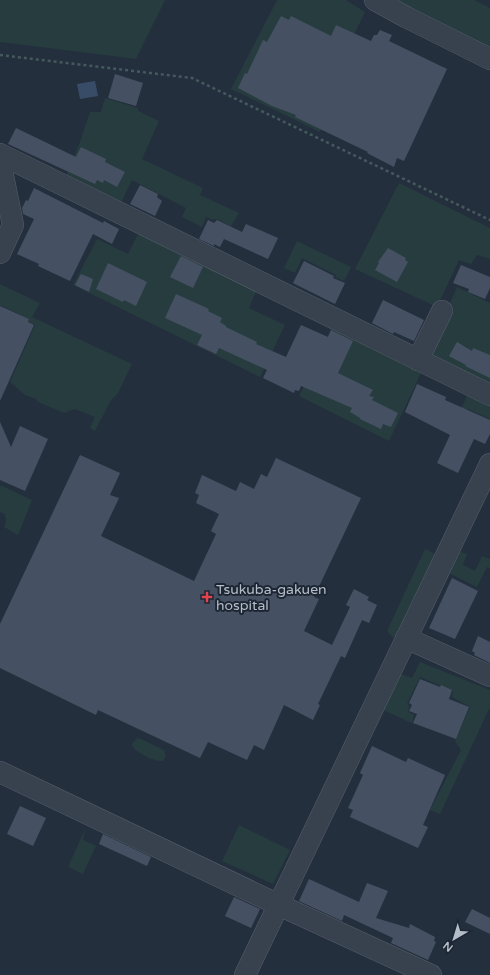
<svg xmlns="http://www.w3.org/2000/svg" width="490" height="975" font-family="'Varela Round',sans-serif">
  <rect width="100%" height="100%" fill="#242f3e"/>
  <g fill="#263c3f">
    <path d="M 0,0 L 165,0 L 136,59 L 0,42 Z"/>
    <path d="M 277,0 L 346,0 L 365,12 L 337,69 L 343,81 L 320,132 L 231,89 Z"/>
    <path d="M 393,0 L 474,0 L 490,8 L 490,48 Z"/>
    <path d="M 105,98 L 138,108 L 138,111 L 159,121 L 142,159 L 203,188 L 200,195 L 239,213 L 231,226 L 216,219 L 213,220 L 206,217 L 202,227 L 182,217 L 186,208 L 132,180 L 121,203 L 66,176 L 80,142 L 90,112 L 101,112 Z"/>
    <path d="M 399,183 L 490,228 L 490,259 L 477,255 L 471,264 L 459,260 L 437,307 L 355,269 Z"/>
    <path d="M 140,230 L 257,289 L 249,308 L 285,325 L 260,377 L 73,285 L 97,239 L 128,254 Z"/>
    <path d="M 297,241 L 351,267 L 344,281 L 335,277 L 336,275 L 302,258 L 295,273 L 284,268 Z"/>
    <path d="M 0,284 L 40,303 L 32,317 L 132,364 L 118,393 L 111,400 L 95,431 L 90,428 L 95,417 L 75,409 L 64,413 L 38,402 L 36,399 L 25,395 L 10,382 L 35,325 L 29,322 L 29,319 L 0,305 Z"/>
    <path d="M 457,287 L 490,303 L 490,386 L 429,356 L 428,352 Z"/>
    <path d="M 333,325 L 422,371 L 389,441 L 299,396 Z"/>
    <path d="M 468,394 L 490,405 L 490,419 L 468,409 L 458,430 L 452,428 Z"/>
    <path d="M 0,485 L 32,500 L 18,535 L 4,527 L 6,520 L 5,514 L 0,512 Z"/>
    <path d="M 425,549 L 435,554 L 394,639 L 387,631 Z"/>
    <path d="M 458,551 L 467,554 L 463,565 L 475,571 L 482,556 L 490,559 L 490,568 L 487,567 L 477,587 L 449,573 Z"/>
    <path d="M 420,662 L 490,690 L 490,707 L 440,814 L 430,810 L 461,750 L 455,741 L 470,707 L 452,697 L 453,691 L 420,677 L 407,704 L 409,706 L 408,712 L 414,715 L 412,723 L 383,710 L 401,674 L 412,678 Z"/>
    <path d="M 139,738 L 164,750 L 166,756 L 163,761 C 155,762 133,752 132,744 L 136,739 Z"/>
    <path d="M 239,825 L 290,850 L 273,884 L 222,861 Z"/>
    <path d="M 85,829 L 83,840 L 96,846 L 83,874 L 68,867 Z"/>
  </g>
  <path fill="#394c67" d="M 95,81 L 98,96 L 80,99 L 77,84 Z"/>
  <g fill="#455162">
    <path d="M 281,16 L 289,20 L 291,16 L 331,36 L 336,25 L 371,41 L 374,35 L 377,35 L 380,30 L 392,35 L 389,41 L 447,69 L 404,161 L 397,158 L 394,167 L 367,153 L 368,152 L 295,117 L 296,115 L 272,106 L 238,88 L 245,73 L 247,74 L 263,40 L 267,42 Z"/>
    <path d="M 115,74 L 143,83 L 136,106 L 108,98 Z"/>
    <path d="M 16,128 L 76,157 L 81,147 L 106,159 L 105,162 L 125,172 L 117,187 L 104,180 L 103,183 L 97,180 L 95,184 L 8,144 Z"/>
    <path d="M 140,185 L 158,194 L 157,197 L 162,201 L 155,216 L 130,204 Z"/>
    <path d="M 34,188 L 103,223 L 104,221 L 119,229 L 112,244 L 93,234 L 70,281 L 38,266 L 39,264 L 17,254 L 34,219 L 23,214 L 22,208 L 26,200 L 28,201 Z"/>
    <path d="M 208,220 L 214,223 L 217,220 L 242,232 L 246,224 L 278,238 L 268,259 L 224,239 L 220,247 L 214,244 L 214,246 L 199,239 Z"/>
    <path d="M 388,248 L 406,258 L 405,260 L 408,262 L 397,282 L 375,270 L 379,263 L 378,262 Z"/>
    <path d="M 181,256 L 203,267 L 193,288 L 170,277 Z"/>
    <path d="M 304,261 L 334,276 L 333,278 L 345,283 L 335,304 L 293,283 Z"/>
    <path d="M 108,263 L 147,282 L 136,306 L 124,300 L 123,302 L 96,289 Z"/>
    <path d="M 461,265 L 490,277 L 490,288 L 485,299 L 468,292 L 469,289 L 453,283 Z"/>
    <path d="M 81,274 L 93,279 L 89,292 L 75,285 Z"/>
    <path d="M 176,294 L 209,309 L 208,311 L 222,318 L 220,322 L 226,326 L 226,327 L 257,342 L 256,344 L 286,357 L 301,325 L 328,337 L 331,330 L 353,341 L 338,373 L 373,390 L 369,396 L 374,397 L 372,400 L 398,413 L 391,427 L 383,424 L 381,429 L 360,419 L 360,418 L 350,412 L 352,408 L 301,386 L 299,391 L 295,390 L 294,393 L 263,378 L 267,370 L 219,348 L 216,354 L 197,345 L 202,335 L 165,318 Z"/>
    <path d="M 383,300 L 424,320 L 414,341 L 394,332 L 393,334 L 372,323 Z"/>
    <path d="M 0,306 L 29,319 L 28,322 L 34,325 L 0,401 Z"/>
    <path d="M 457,342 L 472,351 L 473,348 L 490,355 L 490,378 L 465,366 L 466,365 L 449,356 Z"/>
    <path d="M 417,384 L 446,397 L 445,400 L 490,420 L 490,434 L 485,444 L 474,439 L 458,473 L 437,463 L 450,435 L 405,412 Z"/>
    <path d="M 0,422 L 11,447 L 20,426 L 48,439 L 25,491 L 0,480 Z"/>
    <path d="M 80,455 L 120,473 L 110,495 L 119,498 L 101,536 L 194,581 L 216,534 L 211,531 L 219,514 L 196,503 L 199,495 L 195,493 L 202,475 L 236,491 L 240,482 L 254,489 L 261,474 L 267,477 L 276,458 L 361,498 L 314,597 L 319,599 L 304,631 L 332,645 L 350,607 L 346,605 L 354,589 L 369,597 L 367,600 L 377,605 L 369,623 L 362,620 L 345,658 L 341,656 L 318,704 L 320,705 L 313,720 L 284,705 L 264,750 L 254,745 L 247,760 L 208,742 L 200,758 L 98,710 L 96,715 L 0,668 L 0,624 Z"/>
    <path d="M 452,578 L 478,591 L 455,639 L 429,628 Z"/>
    <path d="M 478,636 L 490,642 L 490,663 L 474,655 L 475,653 L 472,651 Z"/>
    <path d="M 420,679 L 440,687 L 441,685 L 452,690 L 449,699 L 469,707 L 456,739 L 413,723 L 417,714 L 409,711 L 412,705 L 409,703 Z"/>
    <path d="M 372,746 L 406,762 L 408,758 L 445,775 L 423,825 L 428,827 L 418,848 L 350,817 L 353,810 L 348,808 L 363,775 L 360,773 Z"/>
    <path d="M 20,806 L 46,818 L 33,846 L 7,834 Z"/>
    <path d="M 103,834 L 151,857 L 147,866 L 99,844 Z"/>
    <path d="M 309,879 L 359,902 L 367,883 L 388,891 L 376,918 L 409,928 L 410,924 L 435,937 L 434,941 L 436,942 L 428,960 L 391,943 L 393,938 L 344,915 L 342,921 L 299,901 Z"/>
    <path d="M 234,897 L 260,909 L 251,928 L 225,916 Z"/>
    <path d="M 472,909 L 490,918 L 490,934 L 465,922 Z"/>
  </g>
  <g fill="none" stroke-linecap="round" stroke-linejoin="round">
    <defs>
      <g id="minor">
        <path d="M 375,0 L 406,17 L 490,59"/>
        <path d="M 0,154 L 490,395"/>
        <path d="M 0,161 L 13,225 L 0,253"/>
        <path d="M 418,360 L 442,311"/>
        <path d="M 406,638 L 490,676"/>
        <path d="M 0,772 L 279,905 L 431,975"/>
        <path d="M 245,975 L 490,464"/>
      </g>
    </defs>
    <use href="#minor" stroke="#565f6c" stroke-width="22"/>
    <path stroke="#44595c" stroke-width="2.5" stroke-dasharray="3 3" stroke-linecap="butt" d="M 0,55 L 192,78 L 490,220"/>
    <use href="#minor" stroke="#38414e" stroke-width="21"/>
  </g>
  <path fill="#e0444e" stroke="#1d2633" stroke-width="1.5" d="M205 591h4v4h4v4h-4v4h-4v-4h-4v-4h4z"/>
  <g text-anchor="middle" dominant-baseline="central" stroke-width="4" stroke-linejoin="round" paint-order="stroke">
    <g font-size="14" fill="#b4bcc9" stroke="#1d2633" text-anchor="start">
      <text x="216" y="589">Tsukuba-gakuen<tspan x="216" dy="16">hospital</tspan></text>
    </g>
  </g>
  <g transform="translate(454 939) rotate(218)" stroke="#1d2633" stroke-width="3" paint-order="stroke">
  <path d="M0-3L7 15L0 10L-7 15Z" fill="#b4bcc9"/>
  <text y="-6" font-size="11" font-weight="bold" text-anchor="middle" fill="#b4bcc9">N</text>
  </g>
</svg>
